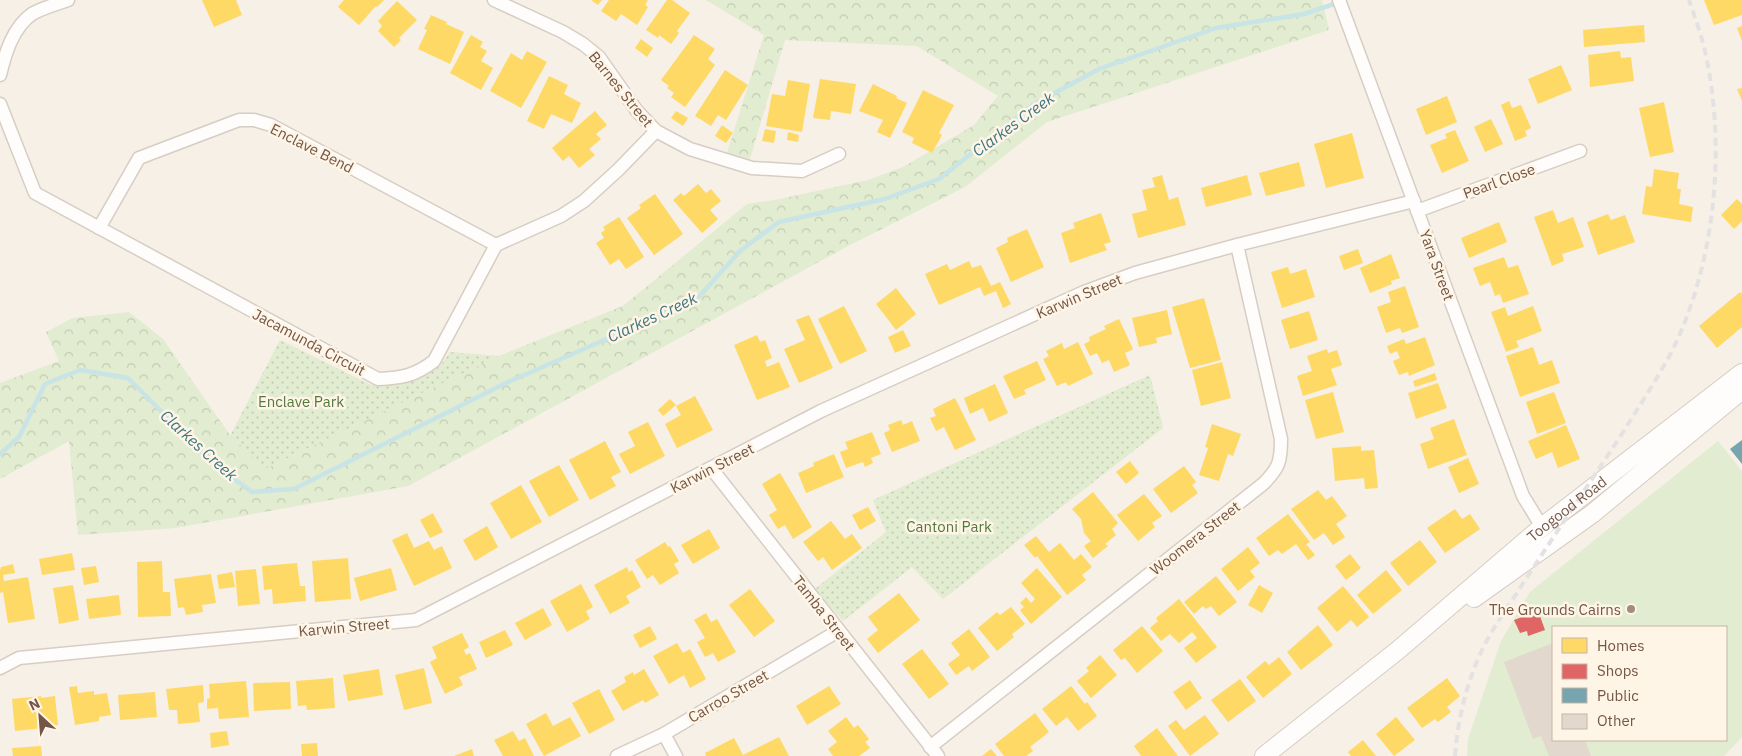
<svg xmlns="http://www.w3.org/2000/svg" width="1742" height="756" font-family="'IBM Plex Sans',sans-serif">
  <defs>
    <pattern id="green-dots" width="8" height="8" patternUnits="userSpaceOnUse" patternTransform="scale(1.25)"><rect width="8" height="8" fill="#e1ecd0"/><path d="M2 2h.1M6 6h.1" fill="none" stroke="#c4ccb4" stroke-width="1.8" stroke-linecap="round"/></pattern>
    <pattern id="forest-crowns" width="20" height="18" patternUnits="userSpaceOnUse" patternTransform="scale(1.25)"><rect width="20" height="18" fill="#e1ecd0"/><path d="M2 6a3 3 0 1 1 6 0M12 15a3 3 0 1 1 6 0" fill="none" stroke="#c4ccb4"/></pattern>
  </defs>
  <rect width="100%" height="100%" fill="#f6f0e6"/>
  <g fill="url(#green-dots)">
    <path d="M 280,340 L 371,385 L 397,385 L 422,378 L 440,366 L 450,352 L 499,356 L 265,469 L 230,436 Z"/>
    <path d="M 1150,375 L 1163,428 L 943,599 L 912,567 L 843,621 L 815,589 L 886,532 L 873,500 Z"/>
  </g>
  <path fill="url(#forest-crowns)" d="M 706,0 L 1322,0 L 1329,30 L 1047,122 L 965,187 L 848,246 L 408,486 L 175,528 L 78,535 L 69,441 L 0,479 L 0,383 L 59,361 L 46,332 L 73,318 L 129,312 L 163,339 L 230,435 L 265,469 L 499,356 L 623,306 L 747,204 L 775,200 L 868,180 L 903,167 L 974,125 L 998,96 L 917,46 L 785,40 L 750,159 L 727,153 L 764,35 Z"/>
  <path fill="#e1ecd0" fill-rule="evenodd" d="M 1718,441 L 1742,471 L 1742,737 L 1724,756 L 1467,756 L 1468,739 L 1501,641 L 1530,592 ZM 1553,627 L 1726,627 L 1726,740 L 1553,740 Z"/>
  <g fill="#ffd966">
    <path d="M 202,0 L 236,0 L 242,15 L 214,27 Z"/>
    <path d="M 344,0 L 384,0 L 377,7 L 376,6 L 359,25 L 338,7 Z"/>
    <path d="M 591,0 L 602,0 L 598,5 Z"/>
    <path d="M 609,0 L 648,0 L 645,5 L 648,7 L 637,25 L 621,14 L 616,21 L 601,11 Z"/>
    <path d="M 667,0 L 672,0 L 690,13 L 677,31 L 679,33 L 671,44 L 659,35 L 658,38 L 646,30 Z"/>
    <path d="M 1704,0 L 1742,0 L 1742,15 L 1714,25 Z"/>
    <path d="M 397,1 L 417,20 L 399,38 L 401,40 L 394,47 L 378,31 L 382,26 L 378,21 Z"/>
    <path d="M 431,15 L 447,22 L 446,24 L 464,32 L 450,64 L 418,49 L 427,30 L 424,29 Z"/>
    <path d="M 1644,25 L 1645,42 L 1584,47 L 1583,30 Z"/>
    <path d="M 1742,26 L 1742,41 L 1737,28 Z"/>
    <path d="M 471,35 L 483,42 L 480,47 L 487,51 L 481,61 L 493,68 L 481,90 L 450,73 Z"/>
    <path d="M 694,35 L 715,49 L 708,59 L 715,65 L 685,107 L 671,97 L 674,93 L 667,88 L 669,86 L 661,80 Z"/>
    <path d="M 641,39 L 653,48 L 647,57 L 635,48 Z"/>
    <path d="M 527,51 L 547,62 L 521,108 L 490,91 L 511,53 L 522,60 Z"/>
    <path d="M 1620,51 L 1621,58 L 1631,57 L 1634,81 L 1590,87 L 1588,55 Z"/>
    <path d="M 1561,65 L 1572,90 L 1538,104 L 1528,79 Z"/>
    <path d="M 725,70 L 748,85 L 726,120 L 718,115 L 711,126 L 695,116 Z"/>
    <path d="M 549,76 L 568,85 L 564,94 L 581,103 L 572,123 L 551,114 L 544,129 L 527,121 Z"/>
    <path d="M 820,79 L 856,84 L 851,114 L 831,111 L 830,120 L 813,118 Z"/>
    <path d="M 788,80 L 810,84 L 802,132 L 766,126 L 772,94 L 785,96 Z"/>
    <path d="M 873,84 L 897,96 L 896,98 L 907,103 L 890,138 L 877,132 L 883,120 L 859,111 Z"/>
    <path d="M 1742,88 L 1742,101 L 1737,89 Z"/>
    <path d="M 923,90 L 954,105 L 939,133 L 942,135 L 932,153 L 912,143 L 914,138 L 902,132 Z"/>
    <path d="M 1447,96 L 1457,122 L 1426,135 L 1416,109 Z"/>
    <path d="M 1509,101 L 1512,108 L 1521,105 L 1531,128 L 1525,131 L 1527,136 L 1515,141 L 1501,105 Z"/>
    <path d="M 1664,102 L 1674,152 L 1650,157 L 1639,108 Z"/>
    <path d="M 595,111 L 607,125 L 596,134 L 601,139 L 589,149 L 595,155 L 579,168 L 569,156 L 563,161 L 552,148 Z"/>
    <path d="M 676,111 L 688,118 L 683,126 L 671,118 Z"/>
    <path d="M 1491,119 L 1503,144 L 1485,152 L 1474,127 Z"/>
    <path d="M 722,125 L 733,133 L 726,143 L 715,136 Z"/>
    <path d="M 765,129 L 776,131 L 774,143 L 762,141 Z"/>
    <path d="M 1455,130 L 1469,161 L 1442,173 L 1430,145 L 1447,138 L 1445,134 Z"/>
    <path d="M 788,132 L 799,135 L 798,142 L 787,140 Z"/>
    <path d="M 1352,133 L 1364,178 L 1326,188 L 1314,144 Z"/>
    <path d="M 1299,162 L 1305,186 L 1266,196 L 1259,173 Z"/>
    <path d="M 1654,169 L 1679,173 L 1677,189 L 1681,189 L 1679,204 L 1693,207 L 1691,222 L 1642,214 L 1646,186 L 1652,187 Z"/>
    <path d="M 1162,175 L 1169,200 L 1178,197 L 1186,225 L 1138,238 L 1132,214 L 1147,210 L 1142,190 L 1155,187 L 1152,178 Z"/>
    <path d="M 1247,175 L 1252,195 L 1206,207 L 1201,188 Z"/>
    <path d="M 698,184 L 706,193 L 711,189 L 721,201 L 710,210 L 718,219 L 702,233 L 673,200 L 681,193 L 684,196 Z"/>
    <path d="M 655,194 L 683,234 L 654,255 L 627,218 L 641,208 L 639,205 Z"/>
    <path d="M 1737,199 L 1742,204 L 1742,221 L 1734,229 L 1721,215 Z"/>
    <path d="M 1553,210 L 1558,223 L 1573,217 L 1584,247 L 1562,254 L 1564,261 L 1552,266 L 1534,217 Z"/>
    <path d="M 1101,213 L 1111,242 L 1104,244 L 1107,250 L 1070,263 L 1061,233 L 1075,228 L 1073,223 Z"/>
    <path d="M 1608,214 L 1611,220 L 1625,215 L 1635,242 L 1598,255 L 1587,222 Z"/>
    <path d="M 619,217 L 644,257 L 626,269 L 619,259 L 610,265 L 596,243 L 604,238 L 601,233 L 605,230 L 603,227 Z"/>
    <path d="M 1499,222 L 1507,242 L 1469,258 L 1461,238 Z"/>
    <path d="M 1027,229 L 1044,267 L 1011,282 L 996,248 L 1008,242 L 1007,238 Z"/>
    <path d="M 1358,249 L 1363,263 L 1344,270 L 1339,256 Z"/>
    <path d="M 1391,254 L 1400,278 L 1391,281 L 1392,284 L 1370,293 L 1360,268 Z"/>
    <path d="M 1504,257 L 1508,268 L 1518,265 L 1529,294 L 1503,303 L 1500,294 L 1495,296 L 1490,282 L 1480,286 L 1473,268 Z"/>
    <path d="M 969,261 L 972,268 L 981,265 L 991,286 L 1000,282 L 1011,304 L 1003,308 L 996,291 L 984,296 L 980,287 L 939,305 L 925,274 L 947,264 L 950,270 Z"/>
    <path d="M 1288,267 L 1290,274 L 1306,269 L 1315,297 L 1282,308 L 1271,272 Z"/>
    <path d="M 1405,286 L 1419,327 L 1402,333 L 1400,328 L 1386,333 L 1377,307 L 1391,302 L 1388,292 Z"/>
    <path d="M 896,288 L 916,314 L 896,330 L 876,304 Z"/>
    <path d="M 1740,292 L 1742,294 L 1742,327 L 1717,348 L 1699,326 Z"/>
    <path d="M 1204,298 L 1221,360 L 1190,368 L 1172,307 Z"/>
    <path d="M 844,306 L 867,351 L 840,364 L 818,319 Z"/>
    <path d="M 1533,306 L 1542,331 L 1516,341 L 1519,347 L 1506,352 L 1491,312 L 1505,307 L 1508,316 Z"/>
    <path d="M 1167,310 L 1172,334 L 1156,338 L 1157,343 L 1139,347 L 1132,318 Z"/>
    <path d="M 1309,311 L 1318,340 L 1290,349 L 1281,320 Z"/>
    <path d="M 809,315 L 833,368 L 799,383 L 784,349 L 805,340 L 796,320 Z"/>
    <path d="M 1119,319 L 1133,349 L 1125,353 L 1130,365 L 1114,372 L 1109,360 L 1102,363 L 1097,353 L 1090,356 L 1084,344 L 1090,341 L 1089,337 L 1106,329 L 1104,326 Z"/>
    <path d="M 903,330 L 911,346 L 895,353 L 888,337 Z"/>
    <path d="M 757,335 L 760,342 L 765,340 L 772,358 L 765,361 L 767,367 L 779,362 L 790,387 L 757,400 L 734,345 Z"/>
    <path d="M 1425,337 L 1435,365 L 1409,376 L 1408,372 L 1399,375 L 1393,361 L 1400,358 L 1397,351 L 1390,354 L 1387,346 L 1404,339 L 1406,344 Z"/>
    <path d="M 1078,342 L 1093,374 L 1068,386 L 1066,382 L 1057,386 L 1043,359 L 1049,356 L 1046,351 L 1062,343 L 1064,349 Z"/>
    <path d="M 1533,347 L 1539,365 L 1552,360 L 1560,383 L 1520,397 L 1506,356 Z"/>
    <path d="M 1327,349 L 1328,353 L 1337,350 L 1342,365 L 1331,369 L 1337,385 L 1303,396 L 1297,376 L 1312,371 L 1307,356 Z"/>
    <path d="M 1037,361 L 1046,380 L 1024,390 L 1026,394 L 1014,399 L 1003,376 Z"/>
    <path d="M 1222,362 L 1231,398 L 1201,406 L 1192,370 Z"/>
    <path d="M 1435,373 L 1437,380 L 1415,387 L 1413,381 Z"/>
    <path d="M 1438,383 L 1447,408 L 1416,419 L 1408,393 Z"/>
    <path d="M 995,384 L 1008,413 L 989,422 L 983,408 L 970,414 L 964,398 Z"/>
    <path d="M 1333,392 L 1344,432 L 1316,439 L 1305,400 Z"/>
    <path d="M 1554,392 L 1566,423 L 1537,434 L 1526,402 Z"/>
    <path d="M 695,396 L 713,430 L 677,448 L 665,424 L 681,415 L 676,406 Z"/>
    <path d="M 955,398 L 976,440 L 955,450 L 944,427 L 936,431 L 930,418 L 936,416 L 933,409 Z"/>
    <path d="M 670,399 L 676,405 L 663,416 L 658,410 Z"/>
    <path d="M 1454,419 L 1467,455 L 1428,469 L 1420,444 L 1434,439 L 1430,428 Z"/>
    <path d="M 901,420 L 903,425 L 912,421 L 920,441 L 892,452 L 884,433 L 890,430 L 888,425 Z"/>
    <path d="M 648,422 L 665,456 L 630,474 L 619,454 L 635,446 L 628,432 Z"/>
    <path d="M 1212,424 L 1241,434 L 1233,456 L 1228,454 L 1219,481 L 1199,475 L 1208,448 L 1205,447 Z"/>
    <path d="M 1566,425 L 1580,459 L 1558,468 L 1552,452 L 1536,459 L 1528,441 Z"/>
    <path d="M 872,432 L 881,454 L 871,458 L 873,463 L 865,467 L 863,462 L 846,468 L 840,452 L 848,449 L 845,442 Z"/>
    <path d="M 605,441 L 621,472 L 611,477 L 616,486 L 590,500 L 569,460 Z"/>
    <path d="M 1361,446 L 1361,451 L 1374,450 L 1378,488 L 1365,489 L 1364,478 L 1335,481 L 1332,448 Z"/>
    <path d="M 834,454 L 844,477 L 806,493 L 798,473 L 814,466 L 813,463 Z"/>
    <path d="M 1468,458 L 1479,484 L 1459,493 L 1448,467 Z"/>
    <path d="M 1130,461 L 1139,473 L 1126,484 L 1116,472 Z"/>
    <path d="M 559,465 L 579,500 L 549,517 L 529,481 Z"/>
    <path d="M 1184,466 L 1196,482 L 1192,485 L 1198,493 L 1171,513 L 1153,489 Z"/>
    <path d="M 780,473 L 812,527 L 793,539 L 785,525 L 778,529 L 769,515 L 777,510 L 762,484 Z"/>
    <path d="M 521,485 L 542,522 L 511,539 L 490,503 Z"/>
    <path d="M 1318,490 L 1326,500 L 1332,496 L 1347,516 L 1336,524 L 1345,537 L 1333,545 L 1324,533 L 1314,540 L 1291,509 Z"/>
    <path d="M 1093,492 L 1118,523 L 1112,529 L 1116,535 L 1105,544 L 1108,546 L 1093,558 L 1084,546 L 1091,541 L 1084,533 L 1081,519 L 1072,509 Z"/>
    <path d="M 1144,494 L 1162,516 L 1152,523 L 1155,527 L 1138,541 L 1117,515 Z"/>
    <path d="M 868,507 L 876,521 L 860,530 L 852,515 Z"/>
    <path d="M 1455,509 L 1462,519 L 1470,514 L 1480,529 L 1445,553 L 1427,528 Z"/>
    <path d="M 433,513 L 443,532 L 430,538 L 420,520 Z"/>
    <path d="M 1288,514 L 1310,542 L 1306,544 L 1315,555 L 1308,560 L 1296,544 L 1282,554 L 1278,550 L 1269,556 L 1256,538 Z"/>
    <path d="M 831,521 L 845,539 L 852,534 L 862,548 L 832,570 L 823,557 L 818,561 L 803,542 Z"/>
    <path d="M 487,526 L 498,547 L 475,561 L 463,540 Z"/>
    <path d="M 709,529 L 720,548 L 693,564 L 681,545 Z"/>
    <path d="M 407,533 L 414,548 L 429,541 L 434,550 L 442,546 L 452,568 L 414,586 L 392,540 Z"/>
    <path d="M 1036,536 L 1049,552 L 1060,543 L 1074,560 L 1081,554 L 1092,567 L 1082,575 L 1086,580 L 1067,595 L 1037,556 L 1035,558 L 1024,545 Z"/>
    <path d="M 1420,540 L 1437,562 L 1408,586 L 1390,563 Z"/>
    <path d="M 665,542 L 668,547 L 670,546 L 679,561 L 674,564 L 679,573 L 660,585 L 653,575 L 647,579 L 635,560 Z"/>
    <path d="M 1248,547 L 1260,563 L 1250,571 L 1255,577 L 1238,591 L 1221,569 Z"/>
    <path d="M 72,553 L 75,570 L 42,575 L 39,559 Z"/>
    <path d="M 1350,554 L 1361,568 L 1346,580 L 1335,566 Z"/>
    <path d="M 348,558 L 351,599 L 315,602 L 312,561 Z"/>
    <path d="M 162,561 L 163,592 L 170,592 L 171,616 L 138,617 L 137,562 Z"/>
    <path d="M 297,563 L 300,586 L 305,586 L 306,601 L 273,604 L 272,589 L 264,590 L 262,566 Z"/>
    <path d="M 13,564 L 15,573 L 3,575 L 4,581 L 28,577 L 35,619 L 8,623 L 3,592 L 0,593 L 0,570 L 1,567 Z"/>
    <path d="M 96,566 L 99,582 L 84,585 L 81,568 Z"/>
    <path d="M 627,567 L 629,572 L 632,570 L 641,587 L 626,596 L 630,603 L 610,614 L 594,585 Z"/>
    <path d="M 391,568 L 397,590 L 360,601 L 354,578 Z"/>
    <path d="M 1037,568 L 1062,597 L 1031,624 L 1020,610 L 1024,607 L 1020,603 L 1026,597 L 1031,603 L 1035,599 L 1021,583 Z"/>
    <path d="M 256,569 L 260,604 L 238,606 L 235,571 Z"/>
    <path d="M 1386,570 L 1402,590 L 1373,614 L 1357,595 Z"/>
    <path d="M 232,572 L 235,587 L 219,589 L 217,575 Z"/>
    <path d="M 211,574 L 216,603 L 202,605 L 203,612 L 186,615 L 184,607 L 178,608 L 174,579 Z"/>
    <path d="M 1216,576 L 1237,602 L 1219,616 L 1211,606 L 1206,609 L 1203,606 L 1194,614 L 1184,602 Z"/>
    <path d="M 581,584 L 593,607 L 586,611 L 590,619 L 567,632 L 550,601 Z"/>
    <path d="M 73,585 L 79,620 L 59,624 L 53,588 Z"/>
    <path d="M 1259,585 L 1273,593 L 1262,613 L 1248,605 Z"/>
    <path d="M 1343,586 L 1369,617 L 1357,627 L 1351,620 L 1337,632 L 1317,608 Z"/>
    <path d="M 750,589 L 775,621 L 754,637 L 729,605 Z"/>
    <path d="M 899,593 L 920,620 L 878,653 L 867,639 L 878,630 L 868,617 Z"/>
    <path d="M 119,595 L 121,615 L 89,619 L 86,599 Z"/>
    <path d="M 1179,599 L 1217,647 L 1196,663 L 1184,648 L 1197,638 L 1192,632 L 1179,643 L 1170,634 L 1161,641 L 1150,628 L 1158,621 L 1156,618 Z"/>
    <path d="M 1011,607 L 1025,624 L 1012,634 L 1014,637 L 997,651 L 978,628 L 997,612 L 1000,615 Z"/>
    <path d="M 543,608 L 552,625 L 525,640 L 515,623 Z"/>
    <path d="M 706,613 L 711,622 L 717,619 L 736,652 L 718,662 L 713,653 L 705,657 L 697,642 L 705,638 L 694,620 Z"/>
    <path d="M 1318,625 L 1333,645 L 1301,670 L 1287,652 Z"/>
    <path d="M 650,626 L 657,639 L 640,648 L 633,635 Z"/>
    <path d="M 1142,626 L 1163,651 L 1137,673 L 1125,658 L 1121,660 L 1113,650 Z"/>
    <path d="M 969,629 L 990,657 L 972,671 L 969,666 L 956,675 L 948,664 L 960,655 L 951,643 Z"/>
    <path d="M 505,630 L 513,645 L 486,658 L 479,642 Z"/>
    <path d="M 462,633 L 469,647 L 464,650 L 466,655 L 470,653 L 477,669 L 459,677 L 463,685 L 445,694 L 430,662 L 437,658 L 432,647 Z"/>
    <path d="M 677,643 L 683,653 L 690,649 L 706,679 L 690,688 L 684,675 L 669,684 L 653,656 Z"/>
    <path d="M 922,649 L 949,684 L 929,699 L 902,664 Z"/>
    <path d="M 1100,655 L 1117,675 L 1091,698 L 1077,681 L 1089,671 L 1086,668 Z"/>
    <path d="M 1279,657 L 1292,674 L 1263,698 L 1246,677 L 1265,661 L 1269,665 Z"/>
    <path d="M 424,668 L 432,703 L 404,710 L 395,675 Z"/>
    <path d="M 379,669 L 383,695 L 348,701 L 343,675 Z"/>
    <path d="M 644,669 L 659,695 L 645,703 L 643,700 L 623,711 L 611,691 L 626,682 L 624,677 L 633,672 L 634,675 Z"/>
    <path d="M 333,678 L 335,708 L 307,710 L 306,705 L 298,706 L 296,681 Z"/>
    <path d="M 1447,678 L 1460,696 L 1447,707 L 1451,712 L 1438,722 L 1435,719 L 1422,728 L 1407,708 Z"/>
    <path d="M 1240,679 L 1256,701 L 1228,722 L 1211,700 Z"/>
    <path d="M 1190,680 L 1202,698 L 1186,710 L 1173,692 Z"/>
    <path d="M 246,681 L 249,717 L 219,719 L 218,708 L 207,709 L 207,699 L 210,698 L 209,684 Z"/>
    <path d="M 290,682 L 291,709 L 254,711 L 253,683 Z"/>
    <path d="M 203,685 L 204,702 L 198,703 L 200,722 L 178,724 L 177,710 L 169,710 L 166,689 Z"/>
    <path d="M 77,686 L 78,693 L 94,691 L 94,695 L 107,693 L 111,715 L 99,717 L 99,721 L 75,725 L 69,687 Z"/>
    <path d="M 829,686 L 841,704 L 807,725 L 796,706 Z"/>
    <path d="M 1071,686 L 1085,704 L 1087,702 L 1097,716 L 1078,731 L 1067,717 L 1056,726 L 1042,709 Z"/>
    <path d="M 599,689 L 615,720 L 589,734 L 572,703 Z"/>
    <path d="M 155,692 L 157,717 L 120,720 L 118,695 Z"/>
    <path d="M 41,696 L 41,698 L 55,696 L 58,725 L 45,726 L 45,728 L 15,731 L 12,699 Z"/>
    <path d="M 546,713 L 553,726 L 570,717 L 581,736 L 544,756 L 526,724 Z"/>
    <path d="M 1035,713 L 1049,732 L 1030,747 L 1033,751 L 1026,756 L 1004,756 L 995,744 Z"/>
    <path d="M 1205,715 L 1219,734 L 1190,756 L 1168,726 L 1176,720 L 1184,730 Z"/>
    <path d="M 846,717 L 854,728 L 858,725 L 869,739 L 865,742 L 870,748 L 859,756 L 833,756 L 828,749 L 837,742 L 828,731 Z"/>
    <path d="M 1396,717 L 1415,740 L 1394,756 L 1376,734 Z"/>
    <path d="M 1157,728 L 1178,756 L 1141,756 L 1134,746 Z"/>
    <path d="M 227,731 L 229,745 L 211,748 L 210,733 Z"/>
    <path d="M 513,731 L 519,741 L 525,738 L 534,756 L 503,756 L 494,740 Z"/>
    <path d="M 779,737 L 789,756 L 706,756 L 705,753 L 734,738 L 743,755 Z"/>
    <path d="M 1363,740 L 1376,756 L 1351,756 L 1348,752 Z"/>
    <path d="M 317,743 L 318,756 L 302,756 L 301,744 Z"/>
    <path d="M 41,746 L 42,756 L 13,756 L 12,748 Z"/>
    <path d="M 472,749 L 474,756 L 454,756 Z"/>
    <path d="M 991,749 L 997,756 L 982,756 Z"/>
  </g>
  <path fill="#e06666" d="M 1537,608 L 1545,630 L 1528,636 L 1527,631 L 1520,633 L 1514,620 L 1522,617 L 1520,614 Z"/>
  <path fill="#76a5af" d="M 1742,440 L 1742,464 L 1730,449 Z"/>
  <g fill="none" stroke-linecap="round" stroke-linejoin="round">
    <path stroke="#c8e4e6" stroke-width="4.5" d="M 0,454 L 19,437 L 45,384 L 80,370 L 128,378 L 214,464 L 252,492 L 294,489 L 506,383 L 696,300 L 740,251 L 779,222 L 885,199 L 939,179 L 1034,104 L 1099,69 L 1216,28 L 1304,14 L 1337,3"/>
  </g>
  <path fill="#e2d8ce" d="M 1553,643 L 1553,740 L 1585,740 L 1591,756 L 1549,756 L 1541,736 L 1533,739 L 1504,662 Z"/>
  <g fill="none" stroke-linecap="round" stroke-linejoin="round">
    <defs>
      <g id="street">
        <path d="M 494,0 L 563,32 L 583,44 L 599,57 L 637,111 L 656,131 L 690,149 L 752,168 L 802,171 L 839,154"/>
        <path d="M 1339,0 L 1523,496 L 1542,527"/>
        <path d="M 0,75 C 5,54 13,27 32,14 C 42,8 57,4 68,0"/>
        <path d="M 0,104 L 35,193 L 378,379 C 401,378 415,376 434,361 L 496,245 L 561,216 L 584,201 L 618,170 L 656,131"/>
        <path d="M 1417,211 L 1580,151"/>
        <path d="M 99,228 L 139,158 L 239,120 L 254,120 L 271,125 L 496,245"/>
        <path d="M 711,468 L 938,756"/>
        <path d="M 0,668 L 19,658 L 416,620 L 821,411 L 1084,292 L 1135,273 L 1237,245 L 1414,201"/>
        <path d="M 664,734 L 676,756"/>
        <path d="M 930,747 L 1263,484 C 1279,468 1281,462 1281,439 L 1237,245"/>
        <path d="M 617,756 L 664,734 L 838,631"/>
      </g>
      <g id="secondary">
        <path d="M 1474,598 L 1592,514 L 1742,390"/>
        <path id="s1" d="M 1264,756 L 1397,651 L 1542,527 L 1742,373"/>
      </g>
    </defs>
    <use href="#street" stroke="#d7cdc4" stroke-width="15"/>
    <use href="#secondary" stroke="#d6ccc3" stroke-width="20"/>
    <use href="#street" stroke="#fefdfb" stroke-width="12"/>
    <use href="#secondary" stroke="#fefdfb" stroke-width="18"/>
    <path stroke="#e4e1e3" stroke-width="4" stroke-dasharray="8 5" stroke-linecap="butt" d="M 1455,756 C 1458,716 1468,677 1486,642 C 1497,622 1510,604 1522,585 C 1554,536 1586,488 1618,440 C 1636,411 1655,383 1671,353 C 1716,264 1727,143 1704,47 C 1700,31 1694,15 1689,0"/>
  </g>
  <circle fill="#a18c7f" stroke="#fff5e6" stroke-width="2" cx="1631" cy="609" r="5"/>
  <g text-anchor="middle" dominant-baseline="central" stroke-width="5" stroke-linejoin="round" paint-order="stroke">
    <g font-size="15" fill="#735647" stroke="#fff5e6">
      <text transform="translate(621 89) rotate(51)">Barnes Street</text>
      <text transform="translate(312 148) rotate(27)">Enclave Bend</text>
      <text transform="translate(1499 181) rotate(-20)">Pearl Close</text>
      <text transform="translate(1437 265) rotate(70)">Yara Street</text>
      <text transform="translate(1079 296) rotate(-23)">Karwin Street</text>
      <text transform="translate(309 342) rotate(28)">Jacamunda Circuit</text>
      <text transform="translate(712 468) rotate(-27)">Karwin Street</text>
      <text stroke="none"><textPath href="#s1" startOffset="391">Toogood Road</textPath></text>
      <text transform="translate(1195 538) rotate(-38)">Woomera Street</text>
      <text transform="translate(824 613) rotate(52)">Tamba Street</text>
      <text transform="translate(344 627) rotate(-5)">Karwin Street</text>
      <text transform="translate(728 696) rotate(-30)">Carroo Street</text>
    </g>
    <g font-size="15" fill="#51793f" stroke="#fff5e6">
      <text x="301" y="401">Enclave Park</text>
      <text x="949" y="526">Cantoni Park</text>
    </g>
    <g font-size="15" fill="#735647" stroke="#fff5e6" text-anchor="end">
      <text x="1621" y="609">The Grounds Cairns</text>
    </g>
    <g font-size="16" font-style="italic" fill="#3e7680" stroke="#fff5e6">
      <text transform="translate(1013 124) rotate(-36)">Clarkes Creek</text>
      <text transform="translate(652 317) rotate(-25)">Clarkes Creek</text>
      <text transform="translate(199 445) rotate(42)">Clarkes Creek</text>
    </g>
  </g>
  <rect x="1552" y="626" width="175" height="115" fill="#fff5e6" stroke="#c7b5a6"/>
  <rect x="1562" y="638" width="25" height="15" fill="#ffd966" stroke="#c7b5a6"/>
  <text x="1597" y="651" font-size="15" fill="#735647">Homes</text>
  <rect x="1562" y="664" width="25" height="15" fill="#e06666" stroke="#c7b5a6"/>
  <text x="1597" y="676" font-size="15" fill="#735647">Shops</text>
  <rect x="1562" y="688" width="25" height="15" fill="#76a5af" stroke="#c7b5a6"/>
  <text x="1597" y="701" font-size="15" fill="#735647">Public</text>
  <rect x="1562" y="714" width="25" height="15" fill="#e2d8ce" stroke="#c7b5a6"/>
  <text x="1597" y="726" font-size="15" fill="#735647">Other</text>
  <g transform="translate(40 716) rotate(334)" stroke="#fff5e6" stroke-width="4" paint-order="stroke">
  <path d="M0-4L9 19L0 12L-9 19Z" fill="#735647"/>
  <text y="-8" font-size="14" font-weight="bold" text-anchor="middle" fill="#735647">N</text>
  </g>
</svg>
